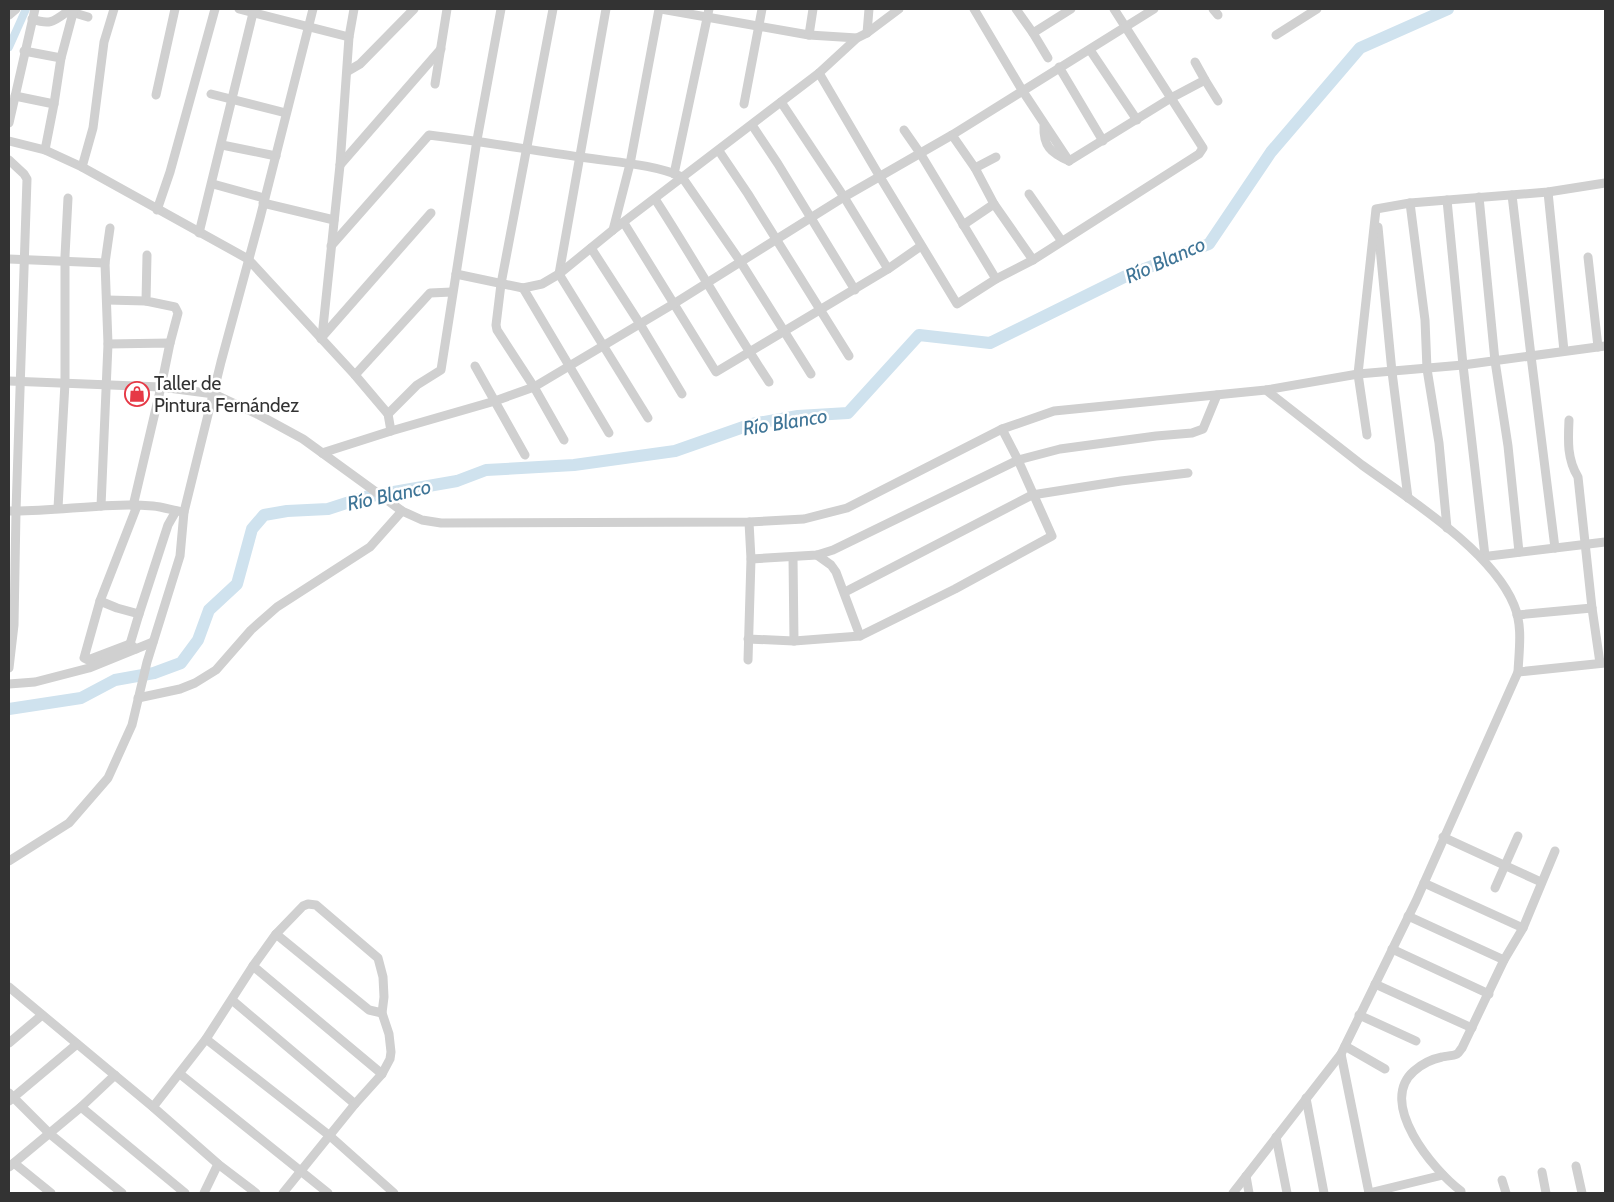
<svg xmlns="http://www.w3.org/2000/svg" width="1614" height="1202" font-family="Cabin,sans-serif">
  <rect width="100%" height="100%" fill="#fff"/>
  <g fill="none" stroke-linecap="round" stroke-linejoin="round">
    <path stroke="#cfe2ee" stroke-width="8" d="M 9,47 L 26,9"/>
    <path stroke="#cfe2ee" stroke-width="12" d="M 9,709 L 81,698 L 115,680 L 154,673 L 181,663 L 198,640 L 209,610 L 237,584 L 252,529 L 264,515 L 287,511 L 328,509 L 365,497 L 457,481 L 486,470 L 574,465 L 675,451 L 752,424 L 798,416 L 848,413 L 919,335 L 990,343 L 1126,276 L 1209,244 L 1271,152 L 1360,48 L 1448,9"/>
    <g stroke="#d0d0d0" stroke-width="9">
      <path d="M 239,9 L 349,37"/>
      <path d="M 553,9 L 501,284 L 496,325 L 497,330 L 534,387 L 564,440"/>
      <path d="M 606,9 L 559,274 L 648,418"/>
      <path d="M 661,9 L 809,35 L 857,38"/>
      <path d="M 974,9 L 1022,90 L 1069,161"/>
      <path d="M 1016,9 L 1033,33 L 1071,9"/>
      <path d="M 1213,9 L 1218,15"/>
      <path d="M 9,15 L 16,9"/>
      <path d="M 32,19 C 50,25 53,22 68,11 L 88,17"/>
      <path d="M 867,33 L 869,9"/>
      <path d="M 1033,33 L 1048,58"/>
      <path d="M 809,35 L 813,9"/>
      <path d="M 1276,35 L 1317,9"/>
      <path d="M 1090,50 L 1137,120"/>
      <path d="M 24,51 L 61,58"/>
      <path d="M 1059,67 L 1103,141"/>
      <path d="M 348,71 L 360,64 L 414,9"/>
      <path d="M 819,73 L 880,177 L 957,304 L 996,279 L 1033,260 L 1199,154 L 1203,148 L 1114,9"/>
      <path d="M 1205,80 L 1218,101"/>
      <path d="M 435,84 L 447,9"/>
      <path d="M 211,94 L 286,113"/>
      <path d="M 156,95 L 175,9"/>
      <path d="M 781,102 L 844,197 L 888,269"/>
      <path d="M 54,104 L 61,58 L 73,13"/>
      <path d="M 744,104 L 762,9"/>
      <path d="M 9,123 L 35,9"/>
      <path d="M 752,125 L 778,164 L 855,290"/>
      <path d="M 1044,126 C 1043,146 1051,153 1069,161"/>
      <path d="M 904,130 L 920,153 L 996,279"/>
      <path d="M 952,135 L 975,168 L 994,204 L 1033,260"/>
      <path d="M 9,141 L 45,150 L 54,104 L 15,96"/>
      <path d="M 222,145 L 276,156"/>
      <path d="M 45,150 L 82,167 L 248,259 L 355,375 L 388,414 L 391,431"/>
      <path d="M 719,151 L 748,194 L 849,356"/>
      <path d="M 9,160 L 24,174 L 27,179 L 16,511 L 14,625 L 9,668"/>
      <path d="M 1069,161 L 1171,98 L 1205,80 L 1195,62"/>
      <path d="M 340,165 L 441,49"/>
      <path d="M 82,167 L 93,128 L 104,42 L 114,9"/>
      <path d="M 975,168 L 996,157"/>
      <path d="M 674,174 L 709,9"/>
      <path d="M 213,184 L 264,198"/>
      <path d="M 1548,192 L 1564,351"/>
      <path d="M 1029,194 L 1061,240"/>
      <path d="M 1512,195 L 1531,356 L 1555,548"/>
      <path d="M 1479,197 L 1495,361 L 1508,446 L 1519,552"/>
      <path d="M 655,199 C 694,259 729,322 769,382"/>
      <path d="M 1447,200 L 1463,365 L 1485,556"/>
      <path d="M 263,203 L 334,220"/>
      <path d="M 1410,203 L 1425,320 L 1427,369 L 1439,443 L 1447,528"/>
      <path d="M 157,210 L 170,172 L 215,9"/>
      <path d="M 624,223 L 716,372 L 888,269 L 921,246"/>
      <path d="M 963,225 L 994,204"/>
      <path d="M 1378,227 L 1392,372 L 1408,498"/>
      <path d="M 613,230 L 630,164 L 659,9"/>
      <path d="M 199,233 L 254,9"/>
      <path d="M 331,246 L 429,135 C 480,141 530,150 581,157 C 611,162 655,164 682,177 L 740,261 L 811,374"/>
      <path d="M 591,248 L 640,324 L 682,394"/>
      <path d="M 147,255 L 146,301 L 175,307 L 178,313 L 170,343"/>
      <path d="M 1588,257 L 1598,347"/>
      <path d="M 9,259 L 105,263"/>
      <path d="M 456,274 L 523,288 L 542,284 L 559,274 L 613,230 L 819,73 L 857,38 L 867,33 L 899,9"/>
      <path d="M 523,288 L 609,433"/>
      <path d="M 107,300 L 146,301"/>
      <path d="M 322,337 L 431,213"/>
      <path d="M 321,339 L 322,337 L 340,165 L 349,37 L 354,9"/>
      <path d="M 108,344 L 170,343 L 161,387 L 133,506"/>
      <path d="M 475,366 L 525,455"/>
      <path d="M 355,375 L 430,293 L 452,292"/>
      <path d="M 9,381 L 161,387 L 214,394 L 259,415 L 303,439 L 402,511 L 422,520 L 441,523 L 749,522 L 804,519 L 847,508 L 1002,429 L 1054,411 L 1266,390 L 1358,374 L 1463,365 L 1605,346"/>
      <path d="M 388,414 L 417,385 L 441,370 L 477,140 L 501,9"/>
      <path d="M 1569,420 C 1568,441 1567,459 1578,477 L 1592,608 L 1600,663"/>
      <path d="M 1367,435 L 1358,374 L 1376,209 L 1410,203 L 1548,192 L 1605,183"/>
      <path d="M 322,453 L 391,431 L 495,401 L 534,387 L 675,303 L 844,197 L 952,135 L 1154,9"/>
      <path d="M 101,506 L 108,344 L 105,263 L 110,228"/>
      <path d="M 58,508 L 65,383 L 65,256 L 68,198"/>
      <path d="M 9,511 C 57,512 105,502 153,506 C 164,507 174,511 184,512"/>
      <path d="M 817,555 L 831,565 L 836,572 L 860,636"/>
      <path d="M 793,557 L 794,641"/>
      <path d="M 1481,557 L 1605,542"/>
      <path d="M 751,559 L 817,555 L 833,550 L 1018,460 L 1060,449 L 1156,436 L 1192,433 L 1203,429 L 1217,395"/>
      <path d="M 845,592 L 1032,495 L 1121,481 L 1188,473"/>
      <path d="M 100,601 L 117,608 L 139,614 L 168,525 L 176,511"/>
      <path d="M 1517,615 L 1592,608"/>
      <path d="M 748,639 L 794,641 L 860,636 L 955,589 L 1052,536 L 1018,460 L 1002,429"/>
      <path d="M 130,644 L 139,614"/>
      <path d="M 136,649 L 130,644 L 88,660 L 84,658 L 100,601 L 137,506"/>
      <path d="M 748,660 L 751,559 L 749,522"/>
      <path d="M 1518,672 L 1605,663"/>
      <path d="M 9,684 L 35,682 L 89,668 L 153,642"/>
      <path d="M 138,698 L 180,689 L 195,683 L 216,670 L 251,630 L 277,607 L 370,547 L 402,511"/>
      <path d="M 1443,837 L 1541,882"/>
      <path d="M 9,861 L 69,823 L 108,778 L 132,725 L 147,662 L 180,556 L 184,512 L 221,362 L 260,218 L 313,9"/>
      <path d="M 1424,883 L 1523,928"/>
      <path d="M 1495,888 L 1518,836"/>
      <path d="M 1408,916 L 1504,960"/>
      <path d="M 276,934 L 369,1010 L 382,1013"/>
      <path d="M 1392,949 L 1489,994"/>
      <path d="M 253,966 L 382,1074"/>
      <path d="M 1375,984 L 1472,1028"/>
      <path d="M 9,987 L 153,1107 L 218,1164 L 256,1193"/>
      <path d="M 232,1000 L 355,1104"/>
      <path d="M 1359,1015 L 1416,1041"/>
      <path d="M 206,1039 L 330,1136 L 394,1193"/>
      <path d="M 9,1043 L 42,1015"/>
      <path d="M 1345,1046 L 1385,1069"/>
      <path d="M 1341,1054 L 1369,1193"/>
      <path d="M 180,1074 L 328,1193"/>
      <path d="M 9,1093 L 50,1134 L 122,1193"/>
      <path d="M 1306,1098 L 1324,1193"/>
      <path d="M 9,1101 L 77,1044"/>
      <path d="M 81,1107 L 185,1193"/>
      <path d="M 153,1107 L 206,1039 L 253,966 L 276,934 L 303,906 L 308,904 L 316,905 L 378,958 L 383,977 L 384,997 L 382,1013 L 389,1034 L 391,1052 L 390,1059 L 382,1074 L 355,1104 L 283,1193"/>
      <path d="M 1276,1137 L 1287,1193"/>
      <path d="M 14,1163 L 51,1193"/>
      <path d="M 1576,1166 L 1582,1193"/>
      <path d="M 9,1167 L 81,1107 L 115,1075"/>
      <path d="M 1542,1172 L 1546,1193"/>
      <path d="M 1246,1176 L 1249,1193"/>
      <path d="M 1502,1180 L 1506,1193"/>
      <path d="M 204,1193 L 218,1164"/>
      <path d="M 1233,1193 L 1341,1054 L 1416,901 L 1518,672 C 1519,650 1523,626 1514,605 C 1492,551 1409,499 1362,465 C 1330,440 1298,415 1266,390"/>
      <path d="M 1369,1193 L 1443,1175"/>
      <path d="M 1461,1193 L 1461,1191 C 1433,1170 1377,1103 1414,1071 C 1422,1064 1432,1059 1442,1057 C 1446,1056 1453,1056 1457,1054 C 1459,1053 1460,1050 1462,1048 L 1504,960 L 1523,928 L 1555,851"/>
    </g>
  </g>
  <defs>
    <symbol id="shop-ring" viewBox="-11 -11 22 22"><circle r="9.5" fill="#fff" stroke="#e63946" stroke-width="1.5"/><path d="M-5-2.5h2.3a2.7 3.5 0 0 1 5.4 0H5L5.5 6h-11ZM-1.5-2.5h3a1.5 2.3 0 0 0-3 0Z" fill="#e63946"/></symbol>
  </defs>
  <g fill-rule="evenodd">
    <use href="#shop-ring" x="123" y="380" width="28" height="28"/>
  </g>
  <g text-anchor="middle" dominant-baseline="central" stroke-width="5" stroke-linejoin="round" paint-order="stroke">
    <g font-size="19" fill="#333" stroke="#fff" text-anchor="start">
      <text x="154" y="383">Taller de<tspan x="154" dy="22">Pintura Fernández</tspan></text>
    </g>
    <g font-size="20" font-style="italic" fill="#3f7597" stroke="#fff">
      <text transform="translate(1165 260) rotate(-24)">Río Blanco</text>
      <text transform="translate(785 422) rotate(-9)">Río Blanco</text>
      <text transform="translate(389 495) rotate(-12)">Río Blanco</text>
    </g>
  </g>
  <rect width="1614" height="1202" fill="none" stroke="#333333" stroke-width="20"/>
</svg>
